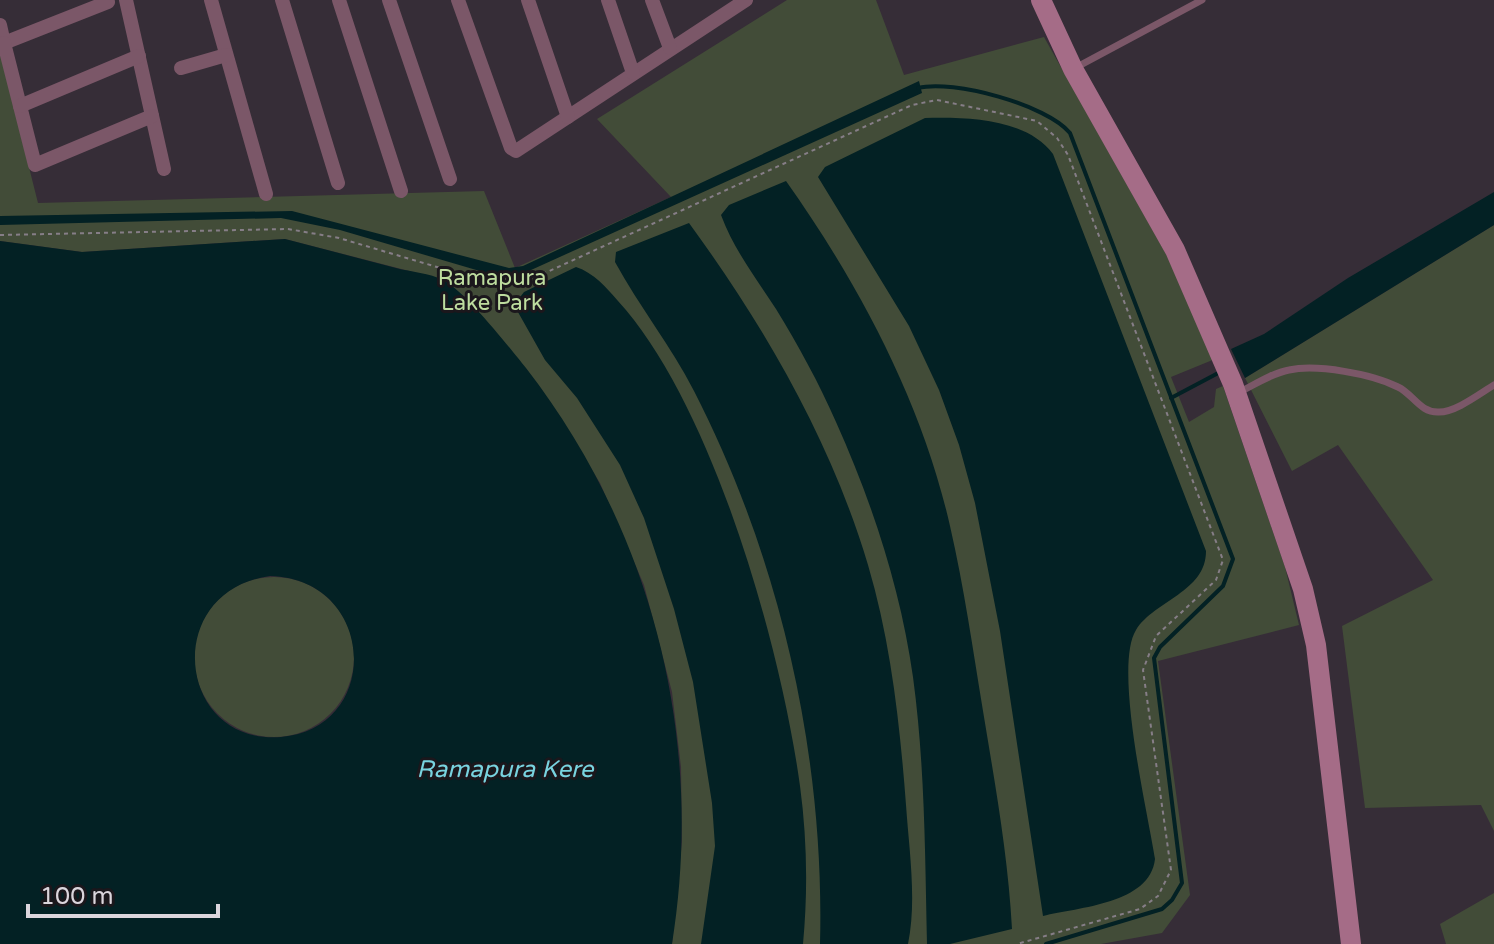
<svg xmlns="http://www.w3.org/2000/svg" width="1494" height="944" font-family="'Varela Round',sans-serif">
  <rect width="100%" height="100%" fill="#362d37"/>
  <g fill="#424c38">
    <path d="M 787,0 L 876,0 L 904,75 L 1044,37 L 1166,254 L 1215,359 L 1171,377 L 1189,422 L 1214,407 L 1216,389 L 1223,386 L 1285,567 L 1299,625 L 1158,661 L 1190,895 L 1162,933 L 1101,944 L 672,944 L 682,842 L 681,767 L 672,692 L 644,585 L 600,483 L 542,390 L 470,306 L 444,280 L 285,239 L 82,252 L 0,241 L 0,52 L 38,203 L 484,191 L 515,268 L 671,197 L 597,119 Z"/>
    <path d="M 1494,225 L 1494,831 L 1481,805 L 1365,808 L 1342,626 L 1433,580 L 1338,445 L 1292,471 L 1245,378 Z"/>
    <circle cx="274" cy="657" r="80"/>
    <path d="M 1494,893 L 1494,944 L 1446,944 L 1440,924 Z"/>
  </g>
  <g fill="#032124" fill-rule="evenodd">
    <path d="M 919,81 L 922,93 L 520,275 L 490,274 L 340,230 L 281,218 L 0,225 L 0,216 L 292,211 L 509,268 L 523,266 Z"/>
    <path d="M 925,118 C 966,117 1026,118 1053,154 L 1206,551 C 1206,592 1155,600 1136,630 C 1113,667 1148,813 1155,859 C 1150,904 1079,907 1043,916 L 1000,631 L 975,503 L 959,445 L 939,390 L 909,326 L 818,177 L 825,167 Z"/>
    <path d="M 786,181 C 859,284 922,402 950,526 C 964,587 973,650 983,711 C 995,784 1008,855 1012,929 L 950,944 L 927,944 C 925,855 925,765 913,677 C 901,590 872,502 836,422 C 819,383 798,345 776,309 C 756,278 734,250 721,215 L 729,205 Z"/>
    <path d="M 1494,192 L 1494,225 L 1245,378 L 1231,349 L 1264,334 L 1348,278 Z"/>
    <path d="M 689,223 C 765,327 831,441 868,565 C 891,642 900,726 906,805 C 909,849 917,901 908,944 L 820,944 C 825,756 780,558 694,391 C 671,346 639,306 615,262 L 616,252 Z"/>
    <path d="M 285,239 C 322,249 359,258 396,268 C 411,272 430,273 443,280 C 466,292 509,347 526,368 C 653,532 705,739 672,944 L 0,944 L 0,241 L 82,252 ZM 270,576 C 377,579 383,728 281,737 C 176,745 161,591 270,576 Z"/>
    <path d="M 576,267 C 594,273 606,287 618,301 C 713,405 781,647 800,786 C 807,838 808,891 803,944 L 701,944 L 715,846 L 712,803 L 693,682 L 674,609 L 644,518 L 620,465 L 577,398 L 545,360 L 514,305 L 524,292 Z"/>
  </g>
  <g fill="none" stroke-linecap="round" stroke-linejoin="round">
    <g stroke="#032124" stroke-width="4">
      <path d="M 918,88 C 953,79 1047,105 1070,133 L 1233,559 L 1223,586 L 1160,647 L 1154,658 L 1182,883 L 1172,900 L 1162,909 L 1046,944"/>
      <path d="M 1171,398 L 1222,371"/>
    </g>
    <path stroke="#867e87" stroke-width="2" stroke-dasharray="4 4" stroke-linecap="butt" d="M 0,235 L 288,229 L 339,238 L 491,283 L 521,284 L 912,105 L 937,100 L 1037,121 L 1057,138 L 1068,155 L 1223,560 L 1216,580 L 1156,636 L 1143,670 L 1171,870 L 1158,896 L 1140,909 L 1017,944"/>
    <g stroke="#7b5768" stroke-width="7">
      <path d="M 1075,68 L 1202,0"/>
      <path d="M 1238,393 C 1254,385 1272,373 1289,370 C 1317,364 1372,374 1398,387 C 1413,394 1420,413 1439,412 C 1456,412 1479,394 1494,385"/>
    </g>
    <g stroke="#7b5768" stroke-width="14">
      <path d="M 126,0 L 164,169"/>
      <path d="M 211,0 L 266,194"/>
      <path d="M 282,0 L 338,183"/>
      <path d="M 339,0 L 401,191"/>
      <path d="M 389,0 L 450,179"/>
      <path d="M 458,0 L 511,148 L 516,151 L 746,0"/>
      <path d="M 528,0 L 568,117"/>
      <path d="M 608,0 L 633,73"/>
      <path d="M 652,0 L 670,48"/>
      <path d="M 0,25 L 4,43 L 108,2"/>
      <path d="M 4,43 L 35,165 L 152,116"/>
      <path d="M 181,68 L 226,55"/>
      <path d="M 20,106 L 139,56"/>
    </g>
    <path stroke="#a56c87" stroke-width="20" d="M 1041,0 L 1073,69 L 1175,250 L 1233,384 L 1303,589 L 1316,645 L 1351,944"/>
  </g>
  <g text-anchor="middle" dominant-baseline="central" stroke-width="6" stroke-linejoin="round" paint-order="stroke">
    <g font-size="22" fill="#bedd9f" stroke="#1b171c">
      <text x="492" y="278">Ramapura<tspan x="492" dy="25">Lake Park</tspan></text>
    </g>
    <g font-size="24" font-style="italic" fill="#78d3df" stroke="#1b171c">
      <text x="505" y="769">Ramapura Kere</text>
    </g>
  </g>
  <path d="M28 904v12h190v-12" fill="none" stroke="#dbd5dc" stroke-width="4"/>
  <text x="40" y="904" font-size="24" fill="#dbd5dc" stroke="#1b171c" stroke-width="6" paint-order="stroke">100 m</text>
</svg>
